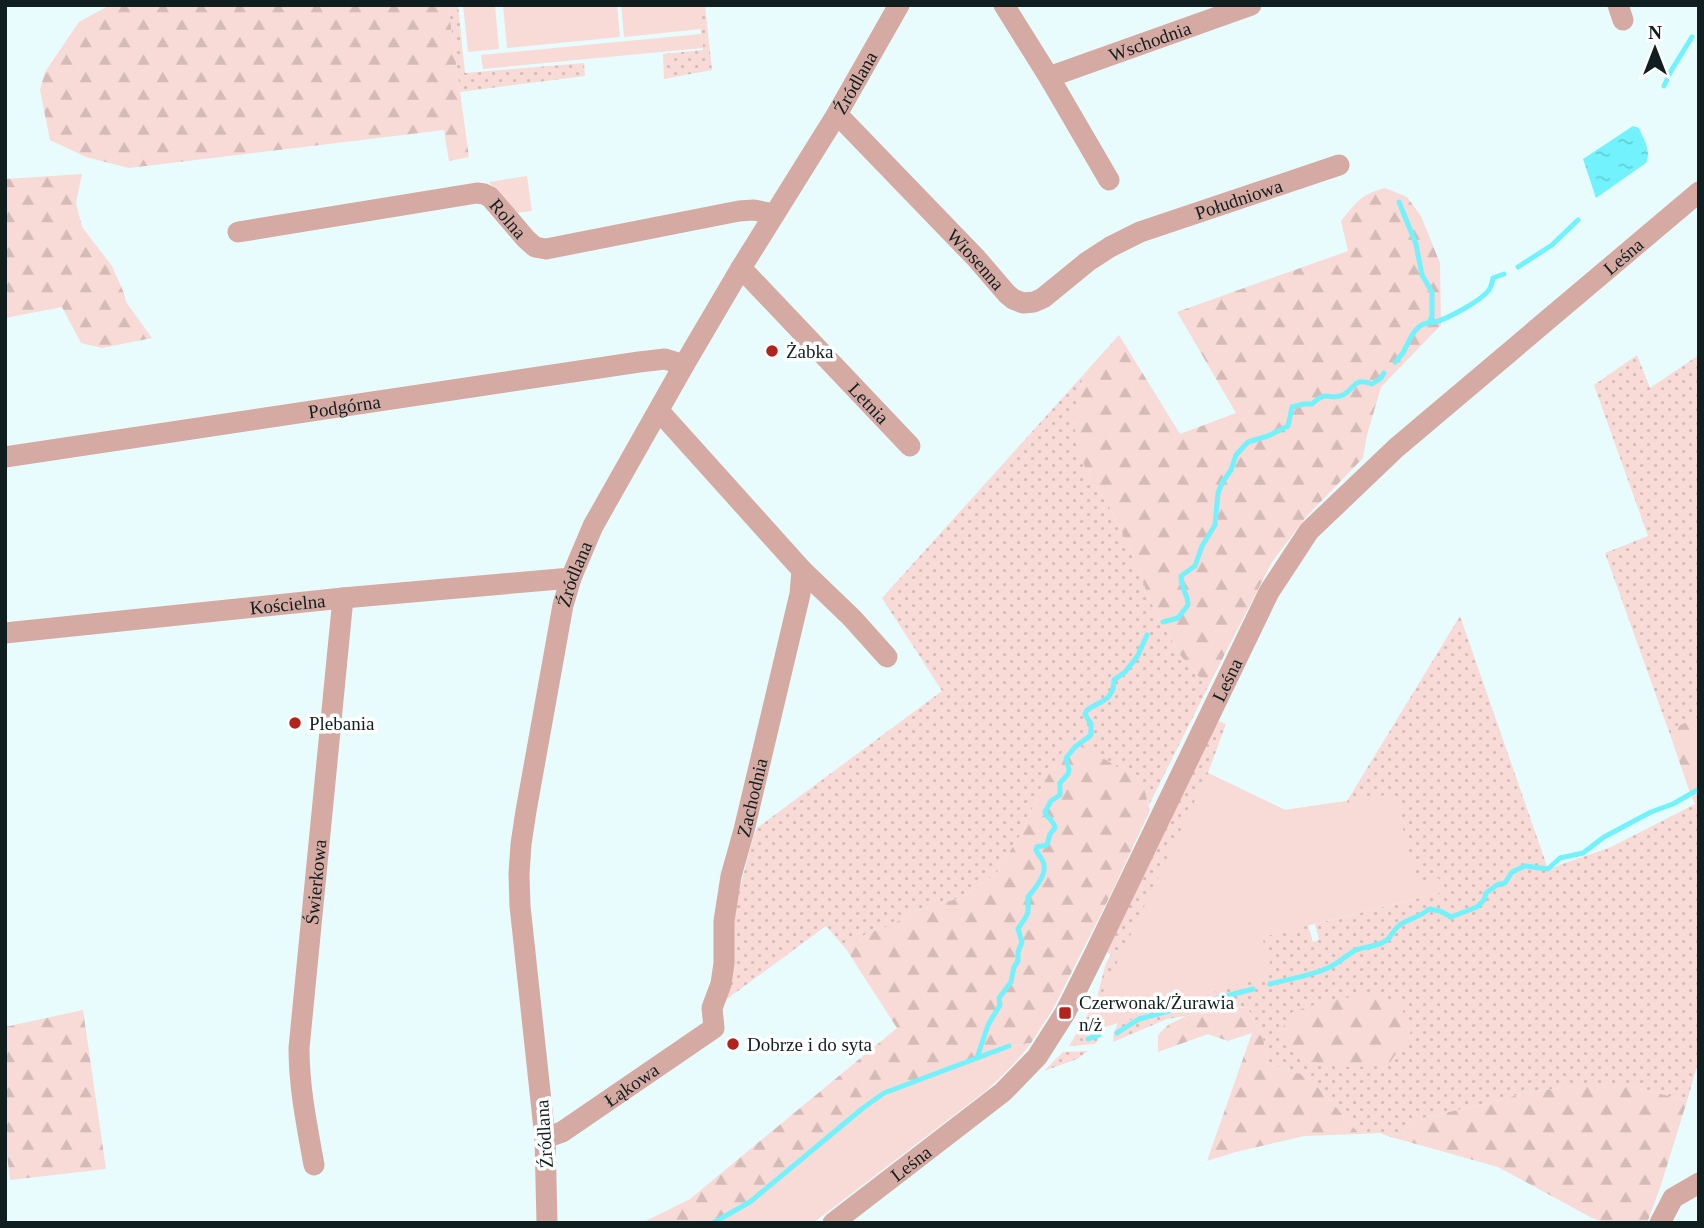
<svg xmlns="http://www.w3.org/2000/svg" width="1704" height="1228" font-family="Georgia,serif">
  <defs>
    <pattern id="grass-dots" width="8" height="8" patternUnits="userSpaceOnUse" patternTransform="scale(1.75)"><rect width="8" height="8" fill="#f8dad6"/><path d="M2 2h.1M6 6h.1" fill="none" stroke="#d4bbb7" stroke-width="1.8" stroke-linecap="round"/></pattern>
    <pattern id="forest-firs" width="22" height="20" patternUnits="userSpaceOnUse" patternTransform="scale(1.75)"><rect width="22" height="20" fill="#f8dad6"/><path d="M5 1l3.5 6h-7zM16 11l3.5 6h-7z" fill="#d4bbb7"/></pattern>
    <pattern id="water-ripples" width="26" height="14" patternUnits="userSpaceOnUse" patternTransform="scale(1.75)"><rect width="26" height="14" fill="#71f2fc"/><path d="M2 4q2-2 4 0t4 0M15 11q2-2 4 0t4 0" fill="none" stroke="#61cfd8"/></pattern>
  </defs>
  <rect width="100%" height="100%" fill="#e8fcfe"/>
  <g fill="url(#grass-dots)">
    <path d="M 448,5 L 458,5 L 465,73 L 584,63 L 585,76 L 460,92 Z"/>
    <path d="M 698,5 L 705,5 L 712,70 L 664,79 L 663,54 L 703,50 Z"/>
    <path d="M 1637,355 L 1650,388 L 1699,355 L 1699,717 L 1678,726 L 1673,743 L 1605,553 L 1648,536 L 1594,385 Z"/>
    <path d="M 1084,374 L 1079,392 L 1087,473 L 1110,508 L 1134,557 L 1149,599 L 1180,655 L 1208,687 L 1149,805 L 1141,782 L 1041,788 L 1022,832 L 996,874 L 960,898 L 914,911 L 892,925 L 866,934 L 846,949 L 826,926 L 716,1007 L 736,903 L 752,841 L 757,828 L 942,691 L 882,598 Z"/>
    <path d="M 1460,616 L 1548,869 L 1611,847 L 1699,802 L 1699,1059 L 1687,1101 L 1631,1086 L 1577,1086 L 1529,1092 L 1485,1104 L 1426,1117 L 1391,1137 L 1380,1133 L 1359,1134 L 1323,1092 L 1306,1076 L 1269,1064 L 1263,1039 L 1247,1007 L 1236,1008 L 1167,1019 L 1113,1042 L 1114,1032 L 1121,1016 L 1262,937 L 1308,925 L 1313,942 L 1319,940 L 1315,924 L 1443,892 L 1439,879 L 1276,919 L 1415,879 L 1394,794 L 1103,1016 C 1101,1025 1102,1037 1095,1044 L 1069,1046 L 1091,1009 L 1097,997 L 1106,963 L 1111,955 L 1107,952 L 1216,720 L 1226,724 L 1208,773 L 1285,810 L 1347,801 Z"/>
    <path d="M 1088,1051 L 1077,1059 L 1044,1071 L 1063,1052 Z"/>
  </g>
  <g fill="url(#forest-firs)">
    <path d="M 110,5 L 448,5 L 469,157 L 449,161 L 444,130 L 129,168 L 86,157 L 50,140 L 40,90 L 45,72 L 79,22 Z"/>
    <path d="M 82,174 L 76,203 L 82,227 L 112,266 L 124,293 L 126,302 L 152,338 L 102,348 L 81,343 L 62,307 L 5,318 L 5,179 Z"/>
    <path d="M 1385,188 L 1407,197 L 1421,216 L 1440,263 L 1441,325 L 1381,387 L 1367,435 L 1363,458 L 1306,517 L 1272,562 L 1208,687 L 1180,655 L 1149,599 L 1134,557 L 1110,508 L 1087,473 L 1077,444 L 1073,415 L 1084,374 L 1119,335 L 1180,434 L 1236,413 L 1177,312 L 1348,251 L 1341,221 C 1356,203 1361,194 1385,188 Z"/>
    <path d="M 1699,717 L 1699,802 L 1695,804 L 1690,793 L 1673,743 L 1678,726 Z"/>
    <path d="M 1070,738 L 1142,782 L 1150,810 L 1111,894 L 1053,1009 L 1031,1043 L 1009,1046 L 884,1093 L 863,1108 L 750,1202 L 713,1223 L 642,1223 L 690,1199 L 897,1028 L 846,949 L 866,934 L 892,925 L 914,911 L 960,898 L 996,874 L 1022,832 L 1041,788 Z"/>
    <path d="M 1375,994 L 1400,1003 L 1411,1032 L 1388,1065 C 1356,1067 1328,1071 1299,1055 C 1293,1051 1287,1045 1282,1040 L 1284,1024 L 1292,1012 L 1330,1000 Z"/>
    <path d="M 1247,1007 L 1263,1039 L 1269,1064 L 1306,1076 L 1323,1092 L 1359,1134 L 1304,1136 L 1236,1152 L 1207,1161 L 1252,1033 L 1228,1041 L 1208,1034 L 1158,1052 L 1158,1035 L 1168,1025 L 1186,1016 Z"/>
    <path d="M 83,1010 L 106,1169 L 10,1180 L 5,1137 L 5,1027 Z"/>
    <path d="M 1577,1086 L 1631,1086 L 1687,1101 L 1661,1185 L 1647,1223 L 1607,1223 L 1592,1218 L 1498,1167 L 1391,1137 L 1426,1117 L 1485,1104 L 1529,1092 Z"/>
  </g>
  <g fill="#f8dad6">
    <path d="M 463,5 L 495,5 L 499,49 L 468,52 Z"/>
    <path d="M 503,5 L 617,5 L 620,37 L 507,48 Z"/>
    <path d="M 621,5 L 698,5 L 701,29 L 624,37 Z"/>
    <path d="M 701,34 L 703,48 L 483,69 L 481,55 Z"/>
    <path d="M 527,176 L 532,211 L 515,213 L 489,182 Z"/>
    <path d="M 1208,773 L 1285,810 L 1347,801 L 1348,803 L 1394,793 L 1417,883 L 1439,878 L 1443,892 L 1262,937 L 1273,973 L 1087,1033 L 1103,992 Z"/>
    <path d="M 1031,1043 C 1018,1061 1003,1075 987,1090 L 813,1223 L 713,1223 L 750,1202 L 863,1108 L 884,1093 L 1009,1046 Z"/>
  </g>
  <path fill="url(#water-ripples)" d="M 1633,126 L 1639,128 C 1643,138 1652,152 1646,163 L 1596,198 L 1583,159 Z"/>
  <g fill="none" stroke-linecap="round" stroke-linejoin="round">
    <g stroke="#71f2fc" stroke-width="5">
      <path d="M 1664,86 L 1671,71 L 1692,37"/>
      <path d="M 1399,202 L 1416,244 L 1422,275 L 1432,292 L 1432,316 L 1429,323"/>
      <path d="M 1518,267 L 1552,245 L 1578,220"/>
      <path d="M 1395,362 C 1399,358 1403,354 1405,349 C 1409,341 1412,332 1420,326 C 1424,323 1429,323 1435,322 C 1447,319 1485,299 1490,288 C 1492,285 1492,281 1493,278 L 1504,274"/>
      <path d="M 1163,622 L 1178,618 L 1188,605 C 1188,593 1181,590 1181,576 L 1195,566 L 1202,546 L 1215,525 L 1218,493 L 1222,483 L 1231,470 L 1236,455 L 1248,442 L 1268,436 L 1288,426 L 1292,407 L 1304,404 L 1312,404 C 1327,389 1330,401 1343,395 C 1356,388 1353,377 1372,384 L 1380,379 L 1384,373"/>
      <path d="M 1270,984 C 1289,979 1310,976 1328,968 C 1338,964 1346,955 1356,950 C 1366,946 1378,947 1387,940 C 1393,935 1392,930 1401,924 C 1412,917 1419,918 1429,909 L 1440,911 L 1451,917 L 1477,907 L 1484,900 L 1486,893 L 1497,885 L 1505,883 L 1512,872 L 1525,866 L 1548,869 L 1560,858 L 1583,853 L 1604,837 L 1651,812 L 1673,804 L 1699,789"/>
      <path d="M 1117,1033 L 1139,1019 L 1253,989"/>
      <path d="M 1088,1039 L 1099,1035"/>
      <path d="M 977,1058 L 988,1025 L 1000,1005 L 999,998 L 1011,982 L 1014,967 L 1018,961 L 1018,952 L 1022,942 L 1018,929 C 1028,913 1029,917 1028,897 C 1034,890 1046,875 1044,866 C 1044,860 1038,855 1036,850 L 1037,847 L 1047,845 L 1050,834 L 1055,828 C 1054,820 1047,819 1045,812 L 1051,801 L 1060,795 L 1060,783 L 1068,774 L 1069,770 L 1066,758 L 1075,747 L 1091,735 L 1091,724 L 1085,714 L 1087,710 C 1101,701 1114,700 1114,680 L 1125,672 L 1137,657 L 1147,635"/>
      <path d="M 713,1223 L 750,1202 L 863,1108 L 884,1093 L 1009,1046"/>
    </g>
    <g stroke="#d5aaa3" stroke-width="21">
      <path d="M 1004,5 L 1049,77 L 1109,180"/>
      <path d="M 1618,5 L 1623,20"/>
      <path id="s1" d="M 1049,77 L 1251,5"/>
      <path id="s2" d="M 837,114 L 976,258 L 1007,294 L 1013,299 L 1023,303 L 1034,302 L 1043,298 L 1087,262 L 1110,247 L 1140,232 L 1339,165"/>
      <path id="s3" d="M 238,232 L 477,193 L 484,194 L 490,197 L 526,239 L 535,247 L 546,249 L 739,211 L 754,210 L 774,214"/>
      <path id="s4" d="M 741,268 L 910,446"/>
      <path id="s5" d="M 5,457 L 639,362 L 665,359 L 684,365"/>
      <path d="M 802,570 L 852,618 L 887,657"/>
      <path id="s6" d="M 5,633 L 343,598 L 571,578"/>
      <path id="s7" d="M 545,1138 L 562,1132 L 714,1028 L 712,1008 L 721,984 L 724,963 L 724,921 L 731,876 L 744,830 L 800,594 L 802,570 L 659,411"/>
      <path id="s8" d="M 314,1165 C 307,1126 299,1088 299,1048 L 343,598"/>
      <path id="s9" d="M 547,1223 L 545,1138 L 520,906 L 519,874 L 521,844 L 526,811 L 563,605 L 571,578 L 593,526 L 684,365 L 741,268 L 837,114 L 899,5"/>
      <path id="s10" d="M 833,1223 L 1003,1092 L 1037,1057 L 1065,1013 L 1095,953 L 1269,592 L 1309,531 L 1396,448 L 1699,192"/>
      <path d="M 1660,1223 L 1673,1198 L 1699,1183"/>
    </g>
  </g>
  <g fill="#b3231d" stroke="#fff" stroke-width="2.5">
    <circle cx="772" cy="351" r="7"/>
    <circle cx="295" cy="723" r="7"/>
    <rect x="1058" y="1006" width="14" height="14" rx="3.5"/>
    <circle cx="733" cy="1044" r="7"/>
  </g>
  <g text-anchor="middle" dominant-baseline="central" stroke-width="7" stroke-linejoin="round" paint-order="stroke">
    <g font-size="19" fill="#111e1f" stroke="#fff">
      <text stroke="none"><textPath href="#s1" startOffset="107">Wschodnia</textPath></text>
      <text stroke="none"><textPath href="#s9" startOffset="1223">Źródlana</textPath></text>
      <text stroke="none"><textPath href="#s2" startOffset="509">Południowa</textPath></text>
      <text stroke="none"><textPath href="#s3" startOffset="284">Rolna</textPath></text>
      <text stroke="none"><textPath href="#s10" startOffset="1274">Leśna</textPath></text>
      <text stroke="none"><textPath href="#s2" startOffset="201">Wiosenna</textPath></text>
      <text stroke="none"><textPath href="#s4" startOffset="186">Letnia</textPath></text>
      <text stroke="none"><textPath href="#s5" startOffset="343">Podgórna</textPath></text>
      <text stroke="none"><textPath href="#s9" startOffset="656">Źródlana</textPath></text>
      <text stroke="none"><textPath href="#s6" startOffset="284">Kościelna</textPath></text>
      <text stroke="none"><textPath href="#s10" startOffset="686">Leśna</textPath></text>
      <text stroke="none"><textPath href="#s7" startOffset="438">Zachodnia</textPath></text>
      <text stroke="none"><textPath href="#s8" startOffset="285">Świerkowa</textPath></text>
      <text stroke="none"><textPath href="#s7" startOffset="102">Łąkowa</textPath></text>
      <text transform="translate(544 1134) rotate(-94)">Źródlana</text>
      <text stroke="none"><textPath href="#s10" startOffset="98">Leśna</textPath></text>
    </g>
    <g font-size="19" fill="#111e1f" stroke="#fff" text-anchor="start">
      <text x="786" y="351">Żabka</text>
      <text x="309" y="723">Plebania</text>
      <text x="1079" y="1002">Czerwonak/Żurawia<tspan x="1079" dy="22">n/ż</tspan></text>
      <text x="747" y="1044">Dobrze i do syta</text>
    </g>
  </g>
  <rect width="1704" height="1228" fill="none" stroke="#111e1f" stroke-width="14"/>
  <g transform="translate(1655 49)" stroke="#ffffff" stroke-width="5" paint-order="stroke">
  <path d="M0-5L12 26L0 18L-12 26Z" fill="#111e1f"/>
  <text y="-10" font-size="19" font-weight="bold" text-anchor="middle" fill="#111e1f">N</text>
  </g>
</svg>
